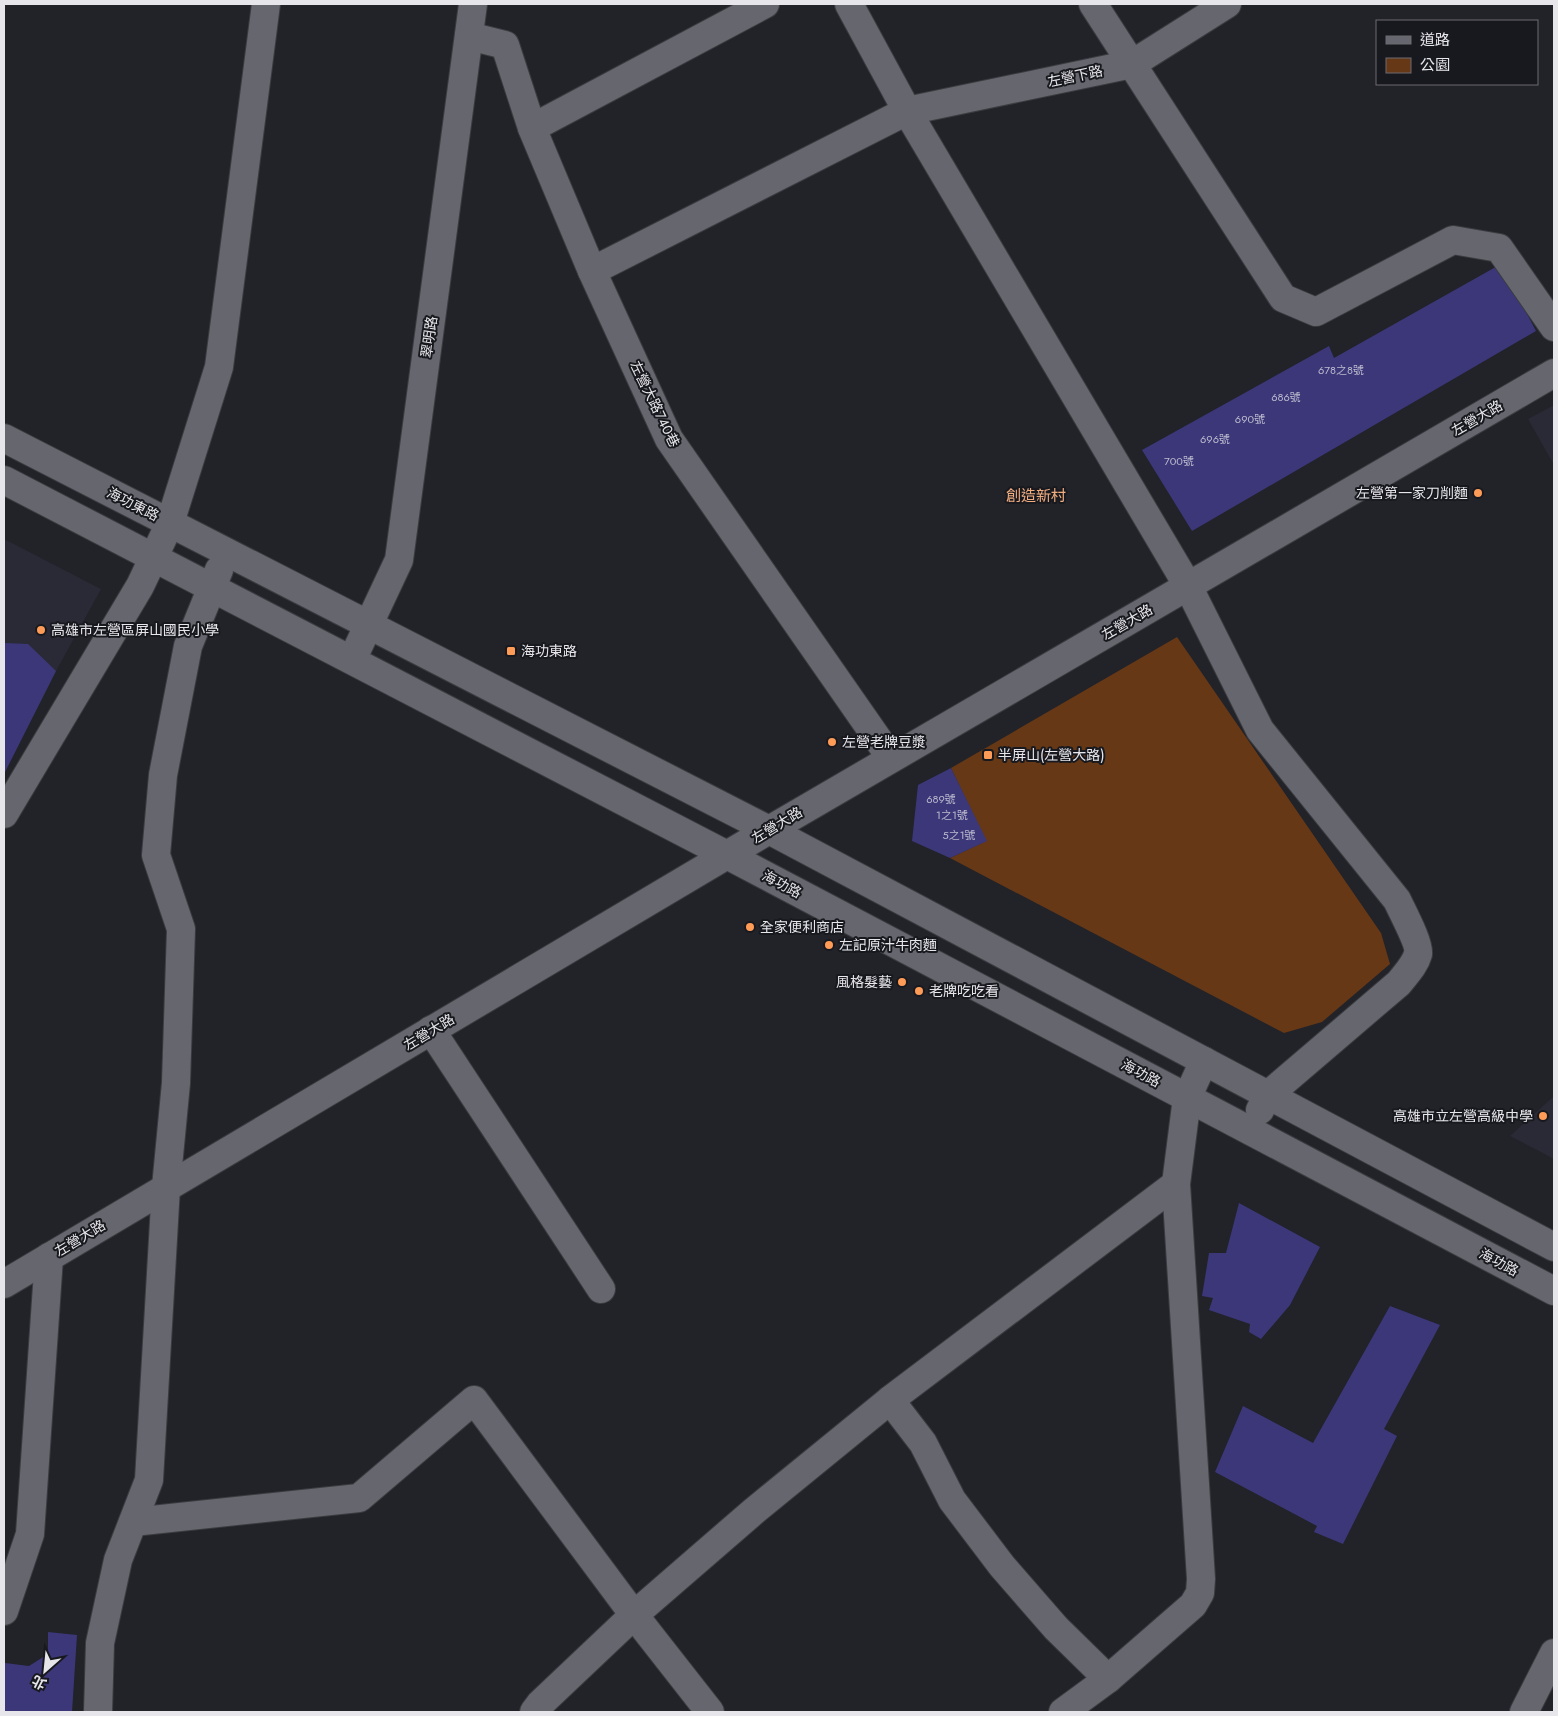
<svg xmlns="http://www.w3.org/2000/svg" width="1558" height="1716" font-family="Jost,'Noto Sans TC',sans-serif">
  <rect width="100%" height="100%" fill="#222229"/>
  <g fill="#2a2a36">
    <path d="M 1554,405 L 1554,465 L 1528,419 Z"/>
    <path d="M 4,539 L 101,589 L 56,671 L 4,774 Z"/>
    <path d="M 1554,1096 L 1554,1159 L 1510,1136 Z"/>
  </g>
  <path fill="#663815" d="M 1177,637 L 1381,933 L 1390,964 L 1322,1022 L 1284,1033 L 950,858 L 986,841 L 951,768 Z"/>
  <g fill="#3c3779">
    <path d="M 1501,264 L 1536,331 L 1192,531 L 1142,450 L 1329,346 L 1334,358 Z"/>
    <path d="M 4,643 L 28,644 L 56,671 L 4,774 Z"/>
    <path d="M 951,768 L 987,841 L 950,858 L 912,841 L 918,785 Z"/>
    <path d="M 1239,1203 L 1320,1247 L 1290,1305 L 1261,1339 L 1249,1332 L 1250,1324 L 1209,1310 L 1213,1298 L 1202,1296 L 1209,1253 L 1226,1253 Z"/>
    <path d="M 1390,1306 L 1440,1325 L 1384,1429 L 1397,1436 L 1343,1544 L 1314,1532 L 1317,1526 L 1215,1472 L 1243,1406 L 1313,1443 Z"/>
    <path d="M 48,1632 L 77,1635 L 72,1712 L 4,1712 L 5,1663 L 29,1666 L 48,1654 Z"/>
  </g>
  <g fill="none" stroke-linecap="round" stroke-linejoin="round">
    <defs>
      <g id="minor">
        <path d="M 849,4 L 907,111 L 1188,586 L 1260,730 L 1397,900 C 1402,911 1420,944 1418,954 C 1415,965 1406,974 1399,983 L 1268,1095 L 1260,1110"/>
        <path d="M 1093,4 L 1283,298 L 1316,312 L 1453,240 L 1499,248 L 1554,327"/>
        <path d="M 469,36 L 505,45 L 532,128 L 592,271 L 669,439 L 891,758"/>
        <path d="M 532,128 L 765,4"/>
        <path d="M 592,271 L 907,111 L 1132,64 L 1227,4"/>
        <path d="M 4,438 L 769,830 L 1554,1247"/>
        <path d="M 4,480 L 727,855 L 1554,1291"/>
        <path d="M 352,660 L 399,560 L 473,4"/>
        <path d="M 4,814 L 140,586 L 170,523 L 219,367 L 266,4"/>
        <path d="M 431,1030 L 601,1289"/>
        <path d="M 4,1284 L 769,830 L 1554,373"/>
        <path d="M 890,1400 L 923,1443 L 952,1500 L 1002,1566 L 1056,1628 L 1108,1679"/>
        <path d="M 133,1522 L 359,1498 L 474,1400 L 634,1615 L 710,1712"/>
        <path d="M 4,1611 L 30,1534 L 49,1257"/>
        <path d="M 98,1712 L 100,1643 L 118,1560 L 149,1480 L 166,1187 L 176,1083 L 181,929 L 156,855 L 163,775 L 188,646 L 219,570"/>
        <path d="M 534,1712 L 540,1704 L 634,1615 L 754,1511 L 890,1400 L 1176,1184"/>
        <path d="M 1063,1712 L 1108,1679 L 1193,1605 L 1200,1593 L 1201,1579 L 1176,1184 L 1187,1098 L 1204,1061"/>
        <path d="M 1524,1712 L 1554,1653"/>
      </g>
    </defs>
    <use href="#minor" stroke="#3b3c41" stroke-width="30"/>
    <use href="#minor" stroke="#66676e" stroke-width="28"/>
  </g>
  <g fill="#fe9c57" stroke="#18191f" stroke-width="2">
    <circle cx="1478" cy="493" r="5"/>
    <circle cx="41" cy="630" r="5"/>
    <rect x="506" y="646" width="10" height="10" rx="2.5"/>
    <circle cx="832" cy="742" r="5"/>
    <rect x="983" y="750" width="10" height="10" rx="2.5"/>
    <circle cx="750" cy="927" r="5"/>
    <circle cx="829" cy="945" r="5"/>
    <circle cx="902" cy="982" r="5"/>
    <circle cx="919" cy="991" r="5"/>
    <circle cx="1543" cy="1116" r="5"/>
  </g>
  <g text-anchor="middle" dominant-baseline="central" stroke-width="4" stroke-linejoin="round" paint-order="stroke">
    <g font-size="11" fill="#bcbbce">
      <text x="1341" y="370">678之8號</text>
      <text x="1286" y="397">686號</text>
      <text x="1250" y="419">690號</text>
      <text x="1215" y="439">696號</text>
      <text x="1179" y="461">700號</text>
      <text x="941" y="799">689號</text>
      <text x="952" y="815">1之1號</text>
      <text x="959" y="835">5之1號</text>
    </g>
    <g font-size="14" fill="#e7e7eb" stroke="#18191f">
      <text transform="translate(1075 76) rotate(-12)">左營下路</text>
      <text transform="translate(429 337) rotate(-82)">翠明路</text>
      <text transform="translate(655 404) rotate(64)">左營大路740巷</text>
      <text transform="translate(1477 418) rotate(-30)">左營大路</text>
      <text transform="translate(133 504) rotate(27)">海功東路</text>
      <text transform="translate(1127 622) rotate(-30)">左營大路</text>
      <text transform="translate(777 825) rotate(-31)">左營大路</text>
      <text transform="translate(782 884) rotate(28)">海功路</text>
      <text transform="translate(429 1032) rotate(-31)">左營大路</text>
      <text transform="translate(1141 1073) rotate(28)">海功路</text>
      <text transform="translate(80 1238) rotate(-31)">左營大路</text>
      <text transform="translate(1499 1262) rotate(28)">海功路</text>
    </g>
    <g font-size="14" fill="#e7e7eb" stroke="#18191f" text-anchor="start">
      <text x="1468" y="493" text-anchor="end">左營第一家刀削麵</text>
      <text x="51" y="630">高雄市左營區屏山國民小學</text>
      <text x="521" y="651">海功東路</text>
      <text x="842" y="742">左營老牌豆漿</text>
      <text x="998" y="755">半屏山(左營大路)</text>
      <text x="760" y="927">全家便利商店</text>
      <text x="839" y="945">左記原汁牛肉麵</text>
      <text x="892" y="982" text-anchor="end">風格髮藝</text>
      <text x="929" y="991">老牌吃吃看</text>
      <text x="1533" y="1116" text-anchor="end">高雄市立左營高級中學</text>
    </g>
    <g font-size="15" fill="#f1ad80" stroke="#18191f">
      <text x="1036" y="496">創造新村</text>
    </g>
  </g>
  <rect width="1558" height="1716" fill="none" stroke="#e7e7eb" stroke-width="10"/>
  <rect x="1376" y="20" width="162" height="65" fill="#18191f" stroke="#6b6b71"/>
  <rect x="1386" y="36" width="25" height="8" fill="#66676e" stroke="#6b6b71"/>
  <text x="1420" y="45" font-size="15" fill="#e7e7eb">道路</text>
  <rect x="1386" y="58" width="25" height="15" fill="#663815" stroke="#6b6b71"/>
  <text x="1420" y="70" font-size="15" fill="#e7e7eb">公園</text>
  <g transform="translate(45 1671) rotate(207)" stroke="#18191f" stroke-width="4" paint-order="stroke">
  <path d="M0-4L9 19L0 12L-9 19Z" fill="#e7e7eb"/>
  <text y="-8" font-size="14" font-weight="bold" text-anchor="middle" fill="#e7e7eb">北</text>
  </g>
</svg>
